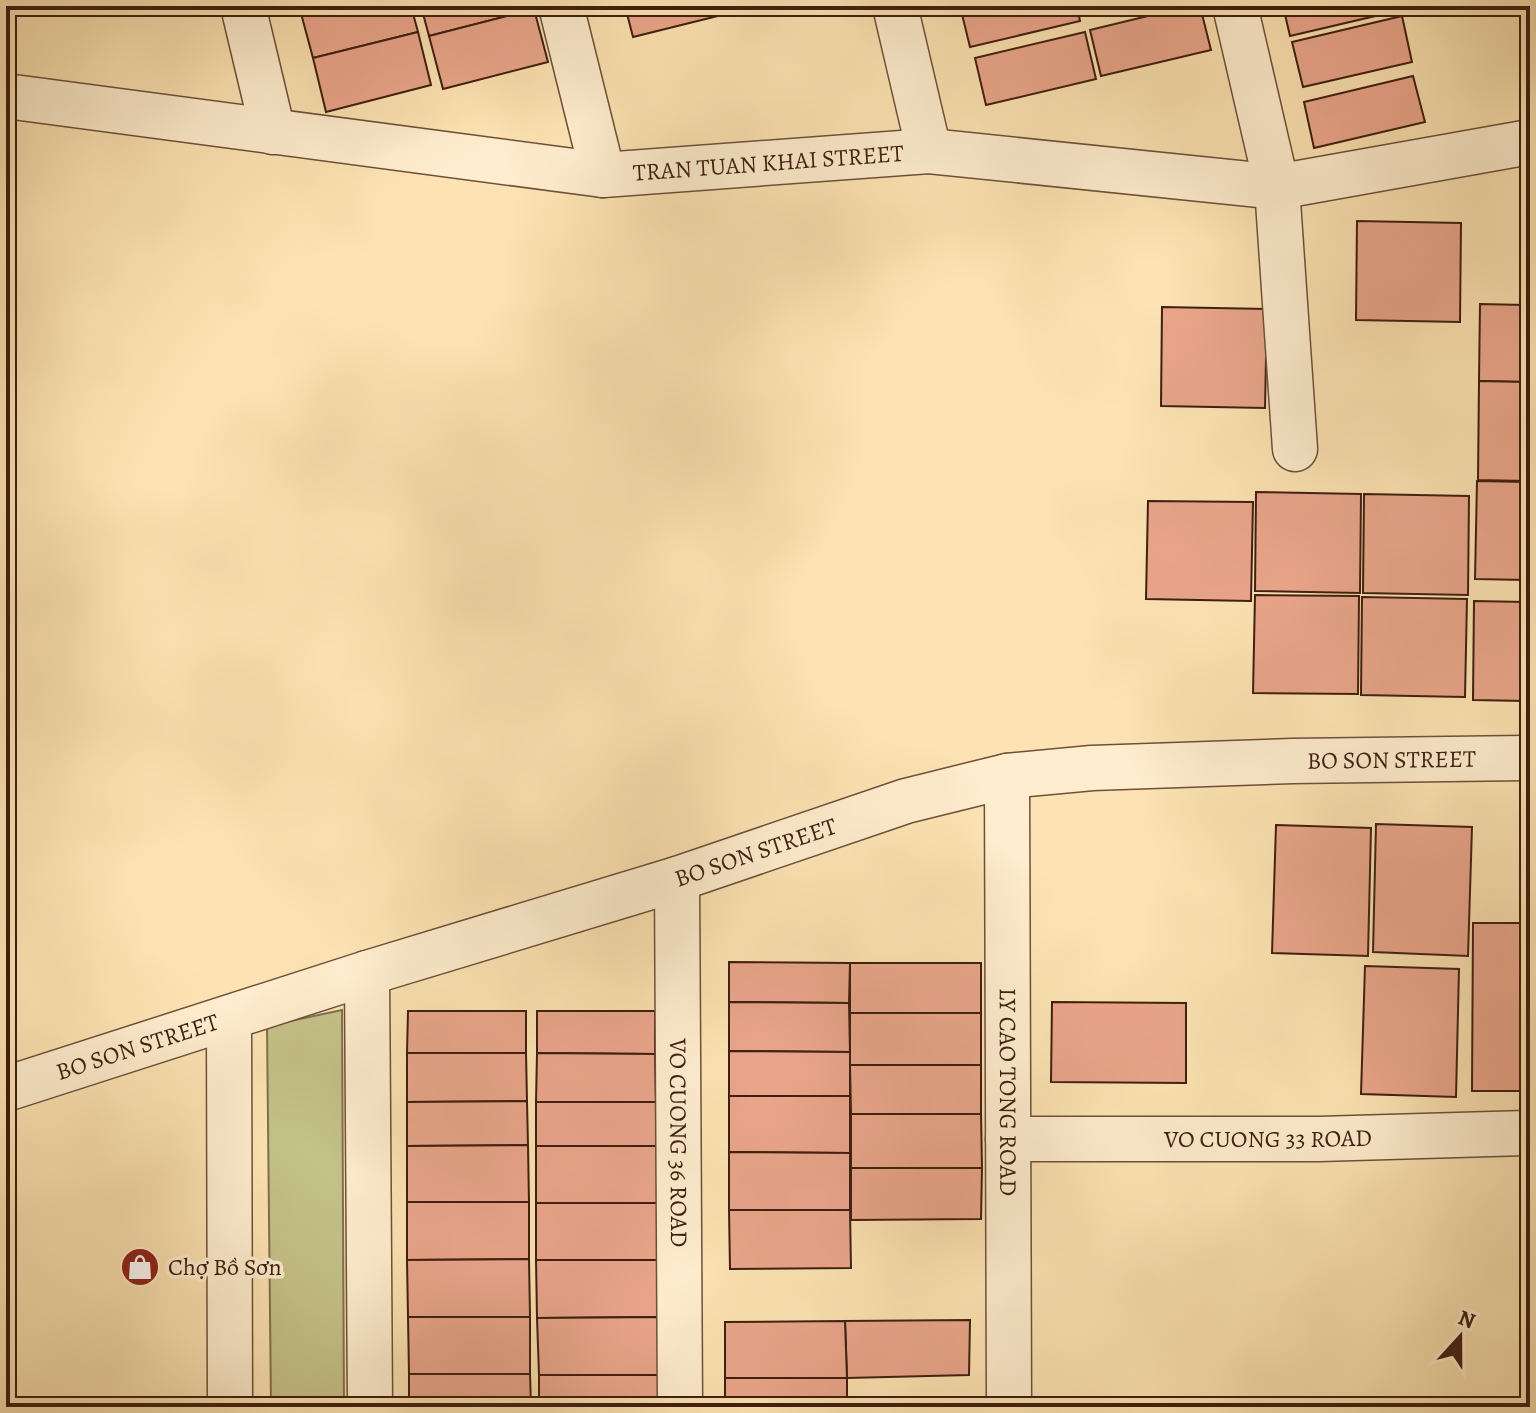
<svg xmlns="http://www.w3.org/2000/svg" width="1536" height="1413" font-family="Alegreya,serif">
  <rect width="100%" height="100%" fill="#fde3b3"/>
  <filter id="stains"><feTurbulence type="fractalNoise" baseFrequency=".0025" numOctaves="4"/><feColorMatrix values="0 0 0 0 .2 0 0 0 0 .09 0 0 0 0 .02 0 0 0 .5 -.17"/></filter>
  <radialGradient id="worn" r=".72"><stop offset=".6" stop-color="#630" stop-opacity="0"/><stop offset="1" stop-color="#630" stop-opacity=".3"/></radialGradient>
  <path fill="#c4c289" stroke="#81704c" stroke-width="2" d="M 342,1010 L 344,1407 L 271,1407 L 267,1026 Z"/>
  <g fill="#eaa68b" stroke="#3e1e10" stroke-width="2">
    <path d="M 299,6 L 411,6 L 418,32 L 313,58 Z"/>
    <path d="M 421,6 L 533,6 L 534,9 L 429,36 Z"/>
    <path d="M 625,6 L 737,6 L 738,11 L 633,37 Z"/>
    <path d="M 960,6 L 1077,6 L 1080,21 L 970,47 Z"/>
    <path d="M 1189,6 L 1200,6 L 1211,50 L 1101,76 L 1090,30 Z"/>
    <path d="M 1283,6 L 1399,6 L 1401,10 L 1290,36 Z"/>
    <path d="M 534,9 L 548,62 L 443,89 L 429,36 Z"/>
    <path d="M 1402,16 L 1412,62 L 1303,87 L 1292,42 Z"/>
    <path d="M 418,32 L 431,85 L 326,112 L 313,58 Z"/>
    <path d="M 1085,32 L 1096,79 L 986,105 L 975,58 Z"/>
    <path d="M 1413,76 L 1425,122 L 1314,148 L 1304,102 Z"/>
    <path d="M 1357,221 L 1461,223 L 1460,322 L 1356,320 Z"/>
    <path d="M 1480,304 L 1530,305 L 1530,382 L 1479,381 Z"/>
    <path d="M 1162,307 L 1267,309 L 1265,408 L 1161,406 Z"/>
    <path d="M 1479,381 L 1530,382 L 1530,481 L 1478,480 Z"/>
    <path d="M 1477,481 L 1530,482 L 1530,580 L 1475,579 Z"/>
    <path d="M 1256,492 L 1361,494 L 1360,593 L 1255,591 Z"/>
    <path d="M 1364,494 L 1469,496 L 1468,595 L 1363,593 Z"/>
    <path d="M 1148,501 L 1253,502 L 1251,601 L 1146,599 Z"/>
    <path d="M 1255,595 L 1359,596 L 1358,694 L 1253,693 Z"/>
    <path d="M 1362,597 L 1467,599 L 1465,697 L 1361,695 Z"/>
    <path d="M 1474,601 L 1530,602 L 1530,701 L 1473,700 Z"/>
    <path d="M 1376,824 L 1472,827 L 1468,956 L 1373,952 Z"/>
    <path d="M 1276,825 L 1371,828 L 1368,956 L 1272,953 Z"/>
    <path d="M 1473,923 L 1530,923 L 1530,1091 L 1472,1091 Z"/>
    <path d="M 729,962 L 850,963 L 849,1003 L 729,1002 Z"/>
    <rect x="850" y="963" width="131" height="50"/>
    <path d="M 1365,966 L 1459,969 L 1456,1097 L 1361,1094 Z"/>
    <path d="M 729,1002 L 849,1003 L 850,1052 L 729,1051 Z"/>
    <path d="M 1052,1002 L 1186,1003 L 1186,1083 L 1051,1082 Z"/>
    <path d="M 408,1011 L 526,1011 L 526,1053 L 407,1053 Z"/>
    <path d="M 537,1011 L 655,1011 L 655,1054 L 537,1053 Z"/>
    <rect x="850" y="1013" width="131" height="52"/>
    <path d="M 729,1051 L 850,1052 L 850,1096 L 729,1096 Z"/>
    <path d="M 407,1053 L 526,1053 L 527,1101 L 407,1102 Z"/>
    <path d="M 537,1053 L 655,1054 L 656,1102 L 536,1102 Z"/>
    <path d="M 850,1065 L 981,1065 L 981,1114 L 851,1114 Z"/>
    <path d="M 729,1096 L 850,1096 L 850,1153 L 729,1152 Z"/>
    <path d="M 527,1101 L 528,1145 L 407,1146 L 407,1102 Z"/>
    <path d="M 536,1102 L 656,1102 L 657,1146 L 536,1146 Z"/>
    <path d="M 851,1114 L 981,1114 L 982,1168 L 851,1168 Z"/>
    <path d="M 528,1145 L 529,1202 L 407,1202 L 407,1146 Z"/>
    <path d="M 536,1146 L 657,1146 L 658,1203 L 536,1203 Z"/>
    <path d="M 729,1152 L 850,1153 L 850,1210 L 729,1210 Z"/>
    <path d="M 851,1168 L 982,1168 L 981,1219 L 851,1220 Z"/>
    <path d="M 407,1202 L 529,1202 L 529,1259 L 407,1260 Z"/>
    <rect x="536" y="1203" width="122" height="57"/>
    <path d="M 729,1210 L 850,1210 L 851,1268 L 730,1269 Z"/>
    <path d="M 529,1259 L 530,1317 L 408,1317 L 407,1260 Z"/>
    <path d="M 536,1260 L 658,1260 L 659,1317 L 537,1318 Z"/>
    <path d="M 408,1317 L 530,1317 L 530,1374 L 409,1374 Z"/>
    <path d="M 659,1317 L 660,1375 L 539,1375 L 537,1318 Z"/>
    <path d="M 970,1320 L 969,1375 L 847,1378 L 845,1321 Z"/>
    <path d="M 845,1321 L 847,1378 L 725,1378 L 725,1322 Z"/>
    <path d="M 409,1374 L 530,1374 L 531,1407 L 409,1407 Z"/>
    <path d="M 539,1375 L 660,1375 L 661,1407 L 539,1407 Z"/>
    <rect x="725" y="1378" width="122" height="29"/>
  </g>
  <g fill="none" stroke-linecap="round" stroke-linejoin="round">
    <defs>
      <g id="minor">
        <path d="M 243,6 L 273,132"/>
        <path d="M 561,6 L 603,175"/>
        <path d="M 1235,6 L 1277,187 L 1295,449"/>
        <path id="s1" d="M 6,96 L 603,175 L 929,151 L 1277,187 L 1530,142"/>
        <path id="s2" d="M 677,879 L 680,1407"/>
        <path d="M 367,973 L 370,1407"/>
        <path d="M 229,1018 L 230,1407"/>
        <path id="s3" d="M 1008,1139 L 1319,1139 L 1530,1133"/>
      </g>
      <g id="tertiary">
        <path d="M 895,6 L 929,151"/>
        <path id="s4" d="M 1007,776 L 1009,1407"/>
        <path id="s5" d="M 6,1089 L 367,973 L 677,879 L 906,801 L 1007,776 L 1092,768 L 1292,761 L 1530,758"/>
      </g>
    </defs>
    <use href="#minor" stroke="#6e4f39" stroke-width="47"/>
    <use href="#tertiary" stroke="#6e4f39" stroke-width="47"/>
    <use href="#minor" stroke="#feedce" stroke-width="44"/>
    <use href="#tertiary" stroke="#feedce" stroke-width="44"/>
  </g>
  <defs>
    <symbol id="shop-disc" viewBox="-11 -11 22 22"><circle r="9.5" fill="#8f2418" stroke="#feedce"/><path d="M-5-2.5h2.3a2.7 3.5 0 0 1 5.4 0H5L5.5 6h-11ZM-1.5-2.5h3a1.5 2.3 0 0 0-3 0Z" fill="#fff"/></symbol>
  </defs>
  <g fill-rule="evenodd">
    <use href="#shop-disc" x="118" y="1245" width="44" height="44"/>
  </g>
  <g text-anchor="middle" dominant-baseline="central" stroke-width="7" stroke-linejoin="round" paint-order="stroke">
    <g font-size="24" fill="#3e1e10" stroke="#feedce">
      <text stroke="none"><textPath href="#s1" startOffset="768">TRAN TUAN KHAI STREET</textPath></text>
      <text stroke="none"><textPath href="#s5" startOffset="1434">BO SON STREET</textPath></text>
      <text stroke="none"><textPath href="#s5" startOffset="786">BO SON STREET</textPath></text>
      <text stroke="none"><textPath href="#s5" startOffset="138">BO SON STREET</textPath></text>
      <text stroke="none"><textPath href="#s4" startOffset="316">LY CAO TONG ROAD</textPath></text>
      <text stroke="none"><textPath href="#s3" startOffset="260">VO CUONG 33 ROAD</textPath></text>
      <text stroke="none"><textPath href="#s2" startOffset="264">VO CUONG 36 ROAD</textPath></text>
    </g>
    <g font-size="24" fill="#3e1e10" stroke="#feedce" text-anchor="start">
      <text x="168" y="1267">Chợ Bồ Sơn</text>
    </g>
  </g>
  <rect width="1536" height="1413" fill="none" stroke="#fde3b3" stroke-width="32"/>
  <rect x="8" y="8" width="1520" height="1397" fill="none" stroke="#3e1e10" stroke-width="4"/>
  <rect x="16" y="16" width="1504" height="1381" fill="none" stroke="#3e1e10" stroke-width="2"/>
  <g transform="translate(1460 1337) rotate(21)" stroke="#feedce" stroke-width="6" paint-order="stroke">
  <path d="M0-6L14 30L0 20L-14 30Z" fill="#3e1e10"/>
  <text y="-12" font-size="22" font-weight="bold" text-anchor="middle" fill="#3e1e10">N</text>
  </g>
  <rect width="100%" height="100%" filter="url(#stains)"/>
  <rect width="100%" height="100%" fill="url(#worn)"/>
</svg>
